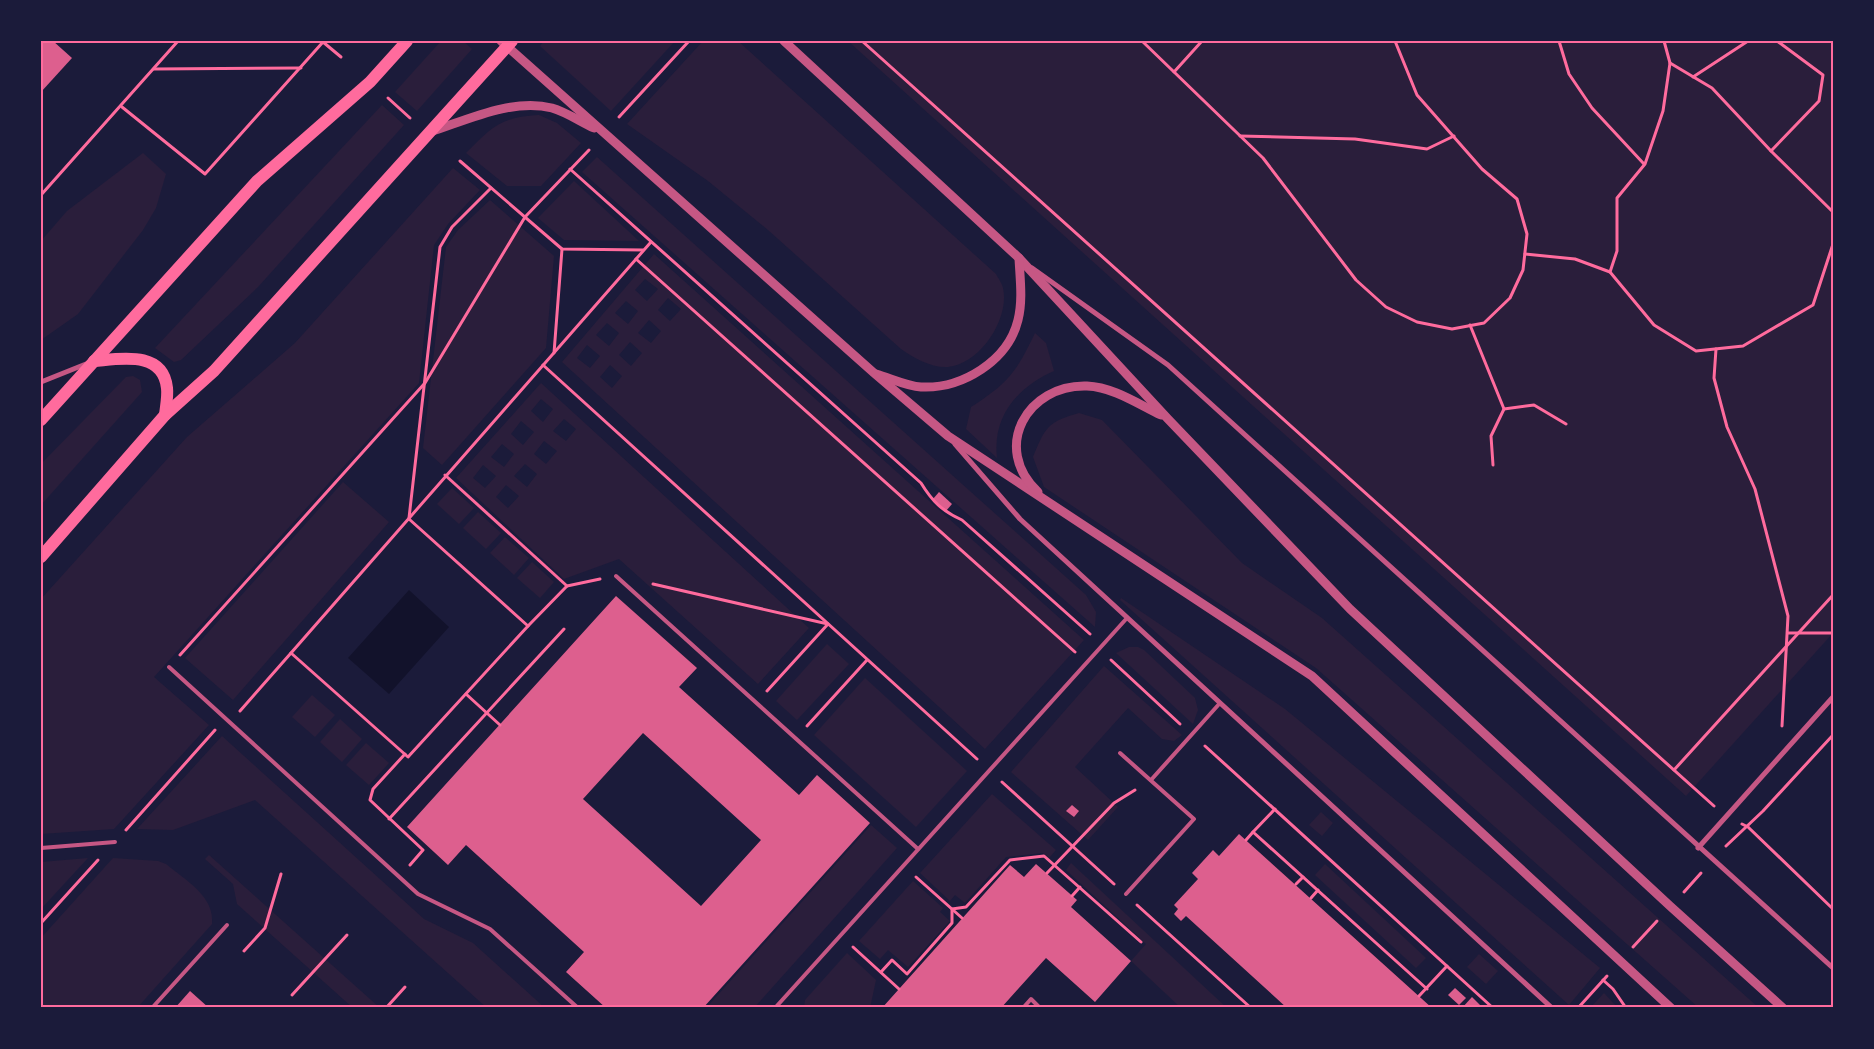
<svg xmlns="http://www.w3.org/2000/svg" width="1874" height="1049" font-family="Ubuntu,sans-serif">
  <rect width="100%" height="100%" fill="#1b1b3a"/>
  <g fill="#2a1e3b" fill-rule="evenodd">
    <path d="M 441,41 L 463,41 L 472,49 L 417,111 L 395,92 Z"/>
    <path d="M 544,41 L 675,41 L 611,111 L 540,46 Z"/>
    <path d="M 703,41 L 738,41 L 996,274 C 998,278 1002,283 1003,288 C 1010,319 980,364 948,367 C 931,368 914,358 901,349 L 768,230 L 708,181 L 627,124 Z"/>
    <path d="M 848,41 L 1833,41 L 1833,633 L 1686,796 Z"/>
    <path d="M 382,105 L 404,125 L 258,287 L 181,360 L 174,362 L 155,348 Z"/>
    <path d="M 539,115 L 557,123 L 581,143 L 541,186 L 507,186 L 466,153 C 492,127 500,117 539,115 Z"/>
    <path d="M 143,153 L 166,174 L 156,208 L 143,230 L 78,314 L 41,340 L 41,241 L 67,211 Z"/>
    <path d="M 597,157 L 1086,595 L 1096,612 L 1095,627 L 582,172 Z"/>
    <path d="M 453,168 L 480,190 L 448,224 L 434,245 L 419,383 L 154,677 L 209,725 L 114,829 L 41,834 L 41,599 L 187,437 L 295,343 Z"/>
    <path d="M 574,181 L 639,241 L 564,240 L 538,218 Z"/>
    <path d="M 490,200 L 554,256 L 546,348 L 442,465 L 423,448 L 446,247 L 458,230 Z"/>
    <path d="M 654,254 L 1084,640 L 985,749 L 562,362 ZM 645,279 L 658,289 L 647,301 L 635,290 ZM 668,298 L 681,309 L 670,321 L 658,310 ZM 626,301 L 638,311 L 628,324 L 615,313 ZM 649,320 L 661,331 L 651,343 L 638,333 ZM 607,323 L 619,333 L 609,346 L 596,335 ZM 630,342 L 642,353 L 631,366 L 619,355 ZM 587,345 L 600,356 L 590,368 L 577,358 ZM 610,365 L 622,376 L 612,388 L 600,377 Z"/>
    <path d="M 1035,333 L 1046,343 L 1054,371 C 1018,387 992,416 997,458 L 966,429 L 971,407 C 1008,383 1016,373 1035,333 Z"/>
    <path d="M 133,376 L 140,380 L 142,392 L 41,505 L 41,464 L 126,377 Z"/>
    <path d="M 541,383 L 809,628 L 758,684 L 619,559 L 564,579 L 456,478 ZM 541,399 L 553,409 L 543,422 L 531,411 ZM 564,419 L 576,429 L 566,441 L 553,431 ZM 521,421 L 534,432 L 523,445 L 511,434 ZM 544,441 L 557,451 L 546,464 L 534,454 ZM 502,444 L 514,454 L 504,467 L 491,457 ZM 525,464 L 537,474 L 527,487 L 514,476 ZM 483,465 L 496,476 L 485,488 L 473,478 ZM 506,485 L 519,496 L 508,508 L 496,497 Z"/>
    <path d="M 1079,413 L 1102,420 L 1242,563 L 1322,618 L 1759,1008 L 1699,1008 L 1316,668 L 1044,487 L 1033,457 C 1045,428 1047,422 1079,413 Z"/>
    <path d="M 343,482 L 389,522 L 233,700 L 185,658 Z"/>
    <path d="M 452,488 L 474,508 L 459,524 L 437,504 Z"/>
    <path d="M 478,512 L 501,533 L 486,549 L 463,528 Z"/>
    <path d="M 505,537 L 529,558 L 514,575 L 490,553 Z"/>
    <path d="M 532,562 L 554,582 L 540,598 L 517,578 Z"/>
    <path d="M 1121,598 L 1285,709 L 1600,968 L 1569,1005 L 1120,600 Z"/>
    <path d="M 827,644 L 849,664 L 797,720 L 776,701 Z"/>
    <path d="M 1129,647 L 1138,647 L 1144,650 L 1195,698 L 1198,710 L 1193,724 L 1116,653 Z"/>
    <path d="M 1104,666 L 1182,735 L 1174,741 L 1162,739 L 1128,708 L 1075,767 L 1118,807 L 1088,840 L 1011,772 Z"/>
    <path d="M 865,678 L 967,771 L 916,827 L 814,735 Z"/>
    <path d="M 312,695 L 335,715 L 315,737 L 292,717 Z"/>
    <path d="M 340,719 L 362,739 L 342,762 L 320,742 Z"/>
    <path d="M 222,736 L 424,919 L 473,943 L 545,1008 L 487,1008 L 255,800 L 173,830 L 137,829 Z"/>
    <path d="M 366,743 L 389,763 L 369,785 L 346,765 Z"/>
    <path d="M 992,794 L 1056,850 L 1049,858 L 1043,853 L 1006,857 L 965,903 L 955,895 L 950,901 L 920,873 Z"/>
    <path d="M 1321,812 L 1333,823 L 1322,836 L 1309,825 Z"/>
    <path d="M 871,825 L 897,848 L 754,1008 L 706,1008 Z"/>
    <path d="M 209,855 L 380,1008 L 353,1008 L 237,904 L 233,884 L 205,859 Z"/>
    <path d="M 88,858 L 41,909 L 41,862 Z"/>
    <path d="M 113,858 L 158,861 L 166,864 C 185,880 215,896 212,924 L 137,1008 L 41,1008 L 41,938 Z"/>
    <path d="M 1071,863 L 1227,1008 L 1181,1008 L 1131,961 L 1146,944 L 1066,870 Z"/>
    <path d="M 1325,864 L 1426,958 L 1416,968 L 1315,875 Z"/>
    <path d="M 913,881 L 943,908 L 940,912 L 950,921 L 908,967 L 888,950 L 880,959 L 859,941 Z"/>
    <path d="M 847,953 L 876,980 L 870,1008 L 804,1008 L 805,1000 Z"/>
    <path d="M 1479,954 L 1498,971 L 1486,984 L 1467,967 Z"/>
    <path d="M 1604,993 L 1618,1008 L 1590,1008 Z"/>
  </g>
  <path fill="#12122b" d="M 409,590 L 449,627 L 389,694 L 348,658 Z"/>
  <g fill="#dd5f8e" fill-rule="evenodd">
    <path d="M 41,41 L 53,41 L 72,58 L 41,92 Z"/>
    <path d="M 939,492 L 952,504 L 946,511 L 933,499 Z"/>
    <path d="M 616,596 L 697,668 L 679,687 L 799,795 L 817,775 L 870,823 L 703,1008 L 606,1008 L 566,972 L 584,952 L 466,845 L 448,865 L 407,827 ZM 643,733 L 761,840 L 701,906 L 583,799 Z"/>
    <path d="M 1072,805 L 1079,811 L 1074,817 L 1066,811 Z"/>
    <path d="M 1239,834 L 1432,1008 L 1287,1008 L 1186,916 L 1181,921 L 1174,914 L 1178,909 L 1174,905 L 1198,879 L 1192,873 L 1213,850 L 1219,856 Z"/>
    <path d="M 1036,864 L 1077,900 L 1071,907 L 1131,961 L 1095,1002 L 1046,958 L 1001,1008 L 882,1008 L 1010,865 L 1024,877 Z"/>
    <path d="M 1455,988 L 1466,998 L 1459,1005 L 1448,995 Z"/>
    <path d="M 190,991 L 209,1008 L 175,1008 Z"/>
    <path d="M 1472,997 L 1483,1008 L 1462,1008 Z"/>
  </g>
  <g fill="none" stroke-linecap="round" stroke-linejoin="round">
    <g stroke="#ff6b9d" stroke-width="3">
      <path d="M 68,41 L 70,41"/>
      <path d="M 862,41 L 1714,806"/>
      <path d="M 1142,41 L 1263,158 L 1356,280 L 1386,307 L 1417,322 L 1452,329 L 1484,323 L 1510,298 L 1523,270 L 1527,234 L 1517,199 L 1482,169 L 1417,95 L 1395,41"/>
      <path d="M 1559,41 L 1569,74 L 1592,108 L 1644,164"/>
      <path d="M 323,42 L 341,57"/>
      <path d="M 1670,63 L 1712,88 L 1771,151 L 1833,212"/>
      <path d="M 154,69 L 301,68"/>
      <path d="M 1174,72 L 1202,41"/>
      <path d="M 1693,77 L 1748,41"/>
      <path d="M 388,98 L 410,118"/>
      <path d="M 122,107 L 205,174 L 323,42"/>
      <path d="M 619,117 L 689,41"/>
      <path d="M 1240,136 L 1355,139 L 1427,149 L 1454,136"/>
      <path d="M 1771,151 L 1819,101 L 1823,75 L 1777,41"/>
      <path d="M 460,161 L 562,249 L 643,250"/>
      <path d="M 570,169 L 921,483 C 932,501 942,511 962,520 L 1090,634"/>
      <path d="M 41,195 L 178,41"/>
      <path d="M 1525,254 L 1575,259 L 1610,272 L 1654,325 L 1696,351 L 1743,346 L 1813,305 L 1833,244"/>
      <path d="M 636,259 L 1075,652"/>
      <path d="M 1610,272 L 1617,251 L 1617,198 L 1645,164 L 1663,111 L 1670,63 L 1664,41"/>
      <path d="M 1470,325 L 1504,409 L 1491,436 L 1493,465"/>
      <path d="M 1716,349 L 1714,378 L 1727,427 L 1755,489 L 1788,616 L 1782,726"/>
      <path d="M 554,353 L 562,249"/>
      <path d="M 543,365 L 977,759"/>
      <path d="M 1504,409 L 1534,405 L 1566,424"/>
      <path d="M 445,475 L 567,586"/>
      <path d="M 409,518 L 440,247 L 452,227 L 491,188"/>
      <path d="M 409,519 L 528,626 L 408,757 L 291,653 L 651,242"/>
      <path d="M 653,584 L 828,624 L 767,691"/>
      <path d="M 528,626 L 567,586 L 600,579"/>
      <path d="M 1788,633 L 1833,633"/>
      <path d="M 180,655 L 425,383 L 525,217 L 589,150"/>
      <path d="M 1111,660 L 1180,724"/>
      <path d="M 466,694 L 500,725"/>
      <path d="M 240,711 L 291,653"/>
      <path d="M 807,726 L 867,660"/>
      <path d="M 1205,746 L 1493,1008"/>
      <path d="M 405,754 L 373,789 L 370,800 L 423,850 L 410,865"/>
      <path d="M 1674,770 L 1833,595"/>
      <path d="M 1002,782 L 1114,884"/>
      <path d="M 1275,809 L 1253,832 L 1427,989"/>
      <path d="M 389,819 L 564,629"/>
      <path d="M 1742,824 L 1748,827 L 1833,909"/>
      <path d="M 126,830 L 215,730"/>
      <path d="M 1246,840 L 1253,832"/>
      <path d="M 1726,846 L 1763,811 L 1833,735"/>
      <path d="M 1047,873 L 1114,803 L 1135,790"/>
      <path d="M 916,877 L 962,918"/>
      <path d="M 1296,884 L 1303,877"/>
      <path d="M 1684,892 L 1701,873"/>
      <path d="M 1072,896 L 1080,887"/>
      <path d="M 1311,898 L 1318,890"/>
      <path d="M 1137,905 L 1251,1008"/>
      <path d="M 41,923 L 98,860"/>
      <path d="M 853,947 L 899,989"/>
      <path d="M 1633,947 L 1657,921"/>
      <path d="M 244,951 L 265,928 L 281,874"/>
      <path d="M 881,972 L 892,960 L 907,974 L 952,923 L 952,909 L 966,907 L 1010,860 L 1044,856 L 1141,942"/>
      <path d="M 1603,980 L 1613,989 L 1626,1008"/>
      <path d="M 292,995 L 347,935"/>
      <path d="M 1419,996 L 1447,966"/>
      <path d="M 386,1008 L 405,987"/>
      <path d="M 1578,1008 L 1607,976"/>
    </g>
    <g stroke="#c65784" stroke-width="4">
      <path d="M 616,576 L 918,849"/>
      <path d="M 169,667 L 418,894 L 490,929 L 578,1008"/>
      <path d="M 1120,753 L 1194,819 L 1126,894"/>
      <path d="M 1151,780 L 1220,703"/>
      <path d="M 41,848 L 115,842"/>
      <path d="M 152,1008 L 227,925"/>
      <path d="M 775,1008 L 1127,618"/>
      <path d="M 1023,1008 L 1031,999 L 1040,1008"/>
    </g>
    <g stroke="#c65784" stroke-width="5">
      <path d="M 1032,268 L 1168,365 L 1833,968"/>
      <path d="M 41,382 L 86,364"/>
      <path d="M 955,444 L 1020,519 L 1552,1008"/>
      <path d="M 1698,848 L 1833,697"/>
    </g>
    <g stroke="#c65784" stroke-width="9">
      <path d="M 501,41 L 874,373 L 948,436 L 1312,676 L 1671,1008"/>
      <path d="M 784,41 L 1019,258 L 1168,419 L 1350,609 L 1670,906 L 1783,1008"/>
      <path d="M 430,132 C 467,120 512,98 552,108 C 566,112 581,122 594,128"/>
      <path d="M 876,374 C 890,378 907,386 921,387 C 962,389 1008,361 1018,320 C 1023,300 1020,279 1019,258"/>
      <path d="M 1038,492 C 991,448 1027,384 1087,386 C 1113,387 1138,404 1161,415"/>
    </g>
    <g stroke="#ff6b9d" stroke-width="12">
      <path d="M 94,361 C 120,359 163,350 167,388 C 168,396 166,406 165,415"/>
      <path d="M 41,420 L 257,181 L 370,82 L 407,41"/>
      <path d="M 41,557 L 165,415 L 214,371 L 512,41"/>
    </g>
  </g>
  <rect width="1874" height="1049" fill="none" stroke="#1b1b3a" stroke-width="85"/>
  <rect x="42" y="42" width="1790" height="964" fill="none" stroke="#ff6b9d" stroke-width="2"/>
</svg>
